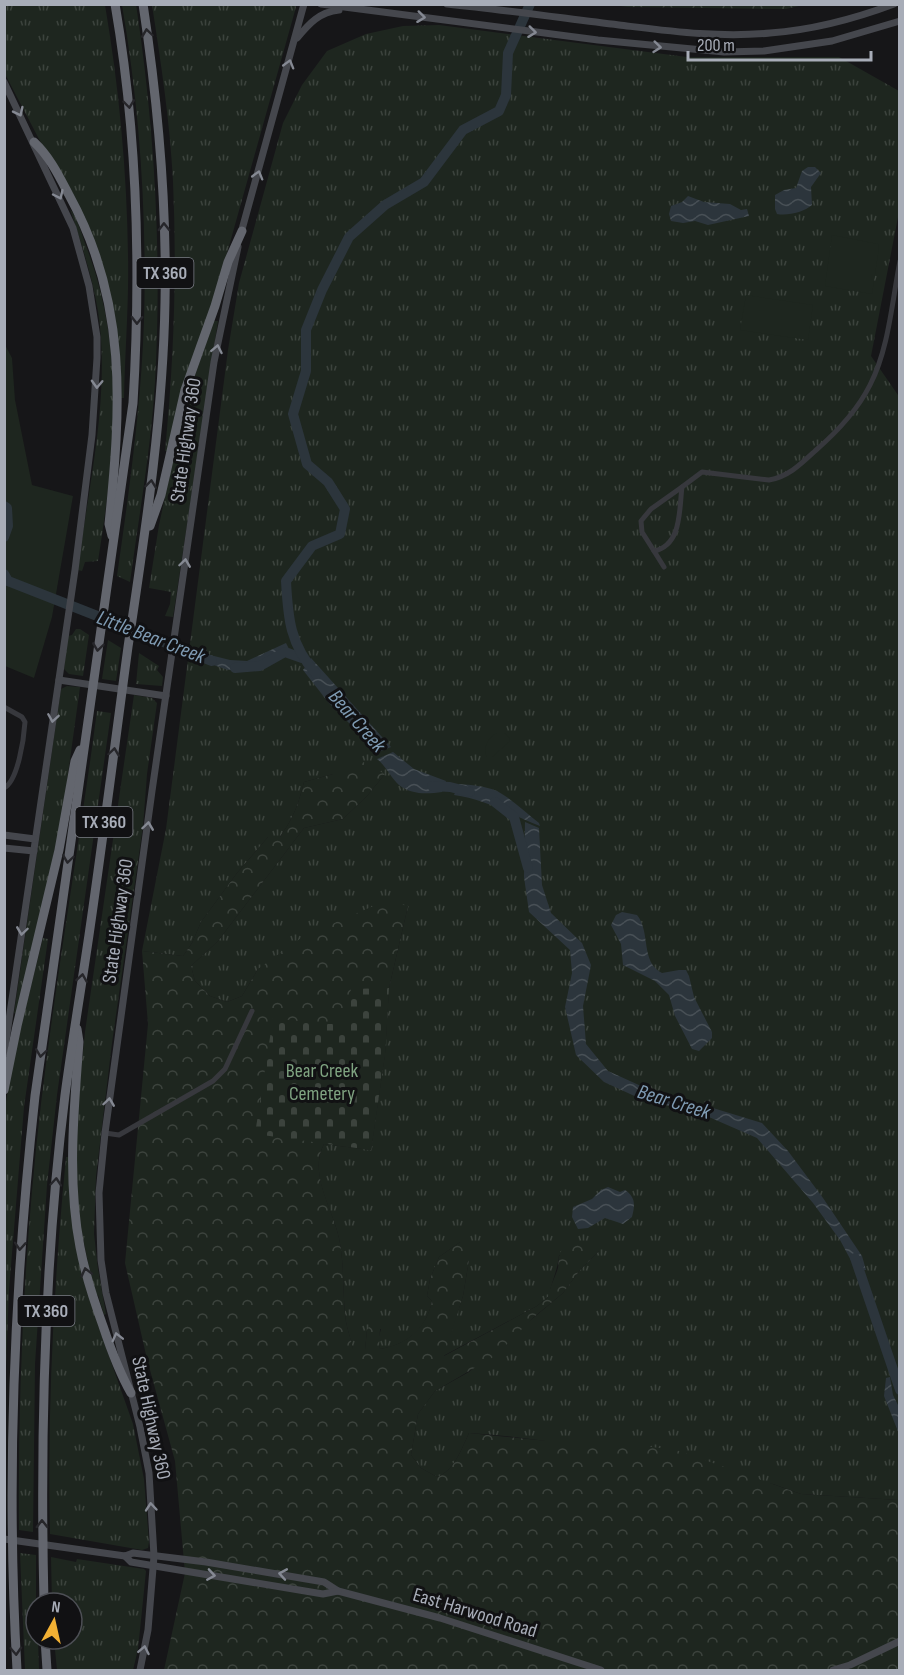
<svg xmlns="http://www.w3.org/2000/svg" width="904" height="1675" font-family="'Sofia Sans Condensed',sans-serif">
  <defs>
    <pattern id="grass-tufts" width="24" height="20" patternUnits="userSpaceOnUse" patternTransform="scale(1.5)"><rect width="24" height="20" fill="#1e261f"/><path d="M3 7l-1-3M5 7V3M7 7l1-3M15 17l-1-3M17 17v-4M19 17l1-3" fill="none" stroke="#3c433d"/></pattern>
    <pattern id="forest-crowns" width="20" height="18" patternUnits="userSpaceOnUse" patternTransform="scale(1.5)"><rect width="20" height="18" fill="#1e261f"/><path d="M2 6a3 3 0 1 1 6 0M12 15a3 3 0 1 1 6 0" fill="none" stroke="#3c433d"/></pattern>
    <pattern id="cemetery-stones" width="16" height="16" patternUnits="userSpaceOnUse" patternTransform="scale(1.5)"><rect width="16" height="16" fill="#1e261f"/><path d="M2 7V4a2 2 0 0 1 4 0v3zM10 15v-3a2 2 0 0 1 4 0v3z" fill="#3c433d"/></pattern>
    <pattern id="water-waves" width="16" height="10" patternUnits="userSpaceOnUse" patternTransform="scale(1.5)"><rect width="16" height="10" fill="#2c353c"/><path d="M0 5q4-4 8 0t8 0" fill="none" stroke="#485056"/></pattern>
  </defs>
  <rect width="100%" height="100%" fill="#161618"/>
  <g fill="url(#grass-tufts)">
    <path d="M 136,4 C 155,130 162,256 155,382 C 151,449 139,515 130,582 L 117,576 C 129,492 141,408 144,322 C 147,216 140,109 122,5 Z"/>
    <path d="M 294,4 L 296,7 L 217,289 L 168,451 L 165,451 C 174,361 177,271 173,181 C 170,122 161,63 152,5 Z"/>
    <path d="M 5,5 L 105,5 C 119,87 127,172 128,256 C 129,303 125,350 124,398 L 121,398 L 116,324 L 69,188 L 40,141 L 5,74 Z"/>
    <path d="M 439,25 L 687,57 L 839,57 L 899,91 L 899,212 L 871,356 L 900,398 L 899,1500 L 801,1494 L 773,1484 C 672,1465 571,1439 469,1433 C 462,1448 454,1471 437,1477 L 421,1468 L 411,1455 L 418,1414 L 435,1391 L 469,1372 L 563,1293 L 580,1270 L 599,1251 L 559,1255 C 558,1270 551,1282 549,1296 L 537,1306 L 443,1356 L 463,1296 L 469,1260 L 460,1242 L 439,1257 L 430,1279 L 427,1296 L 432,1301 C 427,1328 407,1345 380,1349 L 378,1340 L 381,1329 L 367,1330 L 365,1350 L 353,1350 C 351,1341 348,1331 346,1322 C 342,1294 345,1267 339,1238 C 333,1209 308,1174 324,1144 L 371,1150 L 385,1054 L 389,988 L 408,906 L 258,969 L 242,996 L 227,1002 L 210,996 L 195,981 L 191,966 L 218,941 L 304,828 L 343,819 L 367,796 L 385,774 L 333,774 L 304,782 C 298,805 294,817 280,837 L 268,837 L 237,873 L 201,922 L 192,943 L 183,956 L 142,951 L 166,829 L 228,350 L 239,283 L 283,123 L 302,85 L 327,51 L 366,34 L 403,26 Z"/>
    <path d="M 70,209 C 77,216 82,235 86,246 C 126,349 115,454 98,561 L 85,562 L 82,571 L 78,570 C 88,485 111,397 98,311 C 92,275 81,243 70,209 Z"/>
    <path d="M 214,321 L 218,321 L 173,617 L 165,616 L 170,604 L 171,592 L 149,588 L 159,525 L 185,404 Z"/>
    <path d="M 76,629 L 80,629 L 89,635 L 83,676 L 69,674 L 64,669 L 68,636 L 72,635 Z"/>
    <path d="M 108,640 L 121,648 L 116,681 L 102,679 Z"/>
    <path d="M 139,653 L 159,666 L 157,670 L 163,677 L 162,686 L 136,684 Z"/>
    <path d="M 67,686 L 80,687 L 63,810 L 45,896 L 17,1014 L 14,1013 L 61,689 Z"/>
    <path d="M 134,695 L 152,698 L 157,703 L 147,774 L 143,826 L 112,1043 L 96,1176 L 94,1234 L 98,1269 L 106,1314 L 104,1315 L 98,1295 L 95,1295 L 78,1215 L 76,1169 L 78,1100 L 85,1032 Z"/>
    <path d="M 97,711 L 111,713 L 57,1095 L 47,1185 L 35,1364 L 33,1532 L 19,1530 C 18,1417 22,1304 32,1191 C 46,1030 76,871 97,711 Z"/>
    <path d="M 43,938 L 48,939 L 24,1107 L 9,1290 L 5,1392 L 5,1108 L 12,1062 Z"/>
    <path d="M 66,1157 L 70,1157 L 73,1226 L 98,1325 L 133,1424 L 144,1479 L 149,1542 L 148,1548 L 142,1550 L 50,1534 C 47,1408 54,1282 66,1157 Z"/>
    <path d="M 20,1553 L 36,1555 L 36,1639 L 38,1639 L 39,1670 L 25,1670 Z"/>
    <path d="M 51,1557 L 76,1562 L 77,1559 L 144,1569 L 146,1571 L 138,1649 L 133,1670 L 57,1670 L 54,1639 L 72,1639 L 72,1603 L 52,1603 Z"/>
  </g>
  <g fill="url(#forest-crowns)">
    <path d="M 613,5 L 803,5 L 786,9 L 628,7 Z"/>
    <path d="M 363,762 L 385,774 L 367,796 L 343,819 L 304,828 L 218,941 L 191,966 L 195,981 L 210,996 L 227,1002 L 242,996 L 258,969 L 304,936 L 385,901 L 408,906 L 389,988 L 385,1054 L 371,1150 L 324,1144 C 308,1173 333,1209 339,1238 C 345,1266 342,1294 346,1322 C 348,1331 351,1340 353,1349 L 365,1350 L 367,1330 L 373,1320 L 380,1321 C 381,1331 378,1339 380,1349 C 407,1345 427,1327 432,1301 L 427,1296 L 430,1279 L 439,1257 L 460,1242 L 469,1246 L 469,1260 L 463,1296 L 444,1356 L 537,1306 L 548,1297 C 550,1286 555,1278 558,1268 C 559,1263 558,1258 560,1253 C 568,1238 580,1242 595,1245 L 599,1251 L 580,1270 L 563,1293 L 534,1317 L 495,1356 L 435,1391 L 418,1414 L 411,1455 L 421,1468 L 437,1477 C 454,1471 462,1448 469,1433 L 548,1441 L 619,1443 L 676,1450 L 801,1494 L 899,1500 L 899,1670 L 164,1670 L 185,1573 L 175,1461 L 147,1359 L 125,1263 L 148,1024 L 142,951 L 183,956 L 192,943 L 201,922 L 237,873 L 268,837 L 280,837 C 294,817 298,805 304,782 L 333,774 Z"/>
  </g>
  <path fill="url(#cemetery-stones)" d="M 389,988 L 385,1054 L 371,1150 L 255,1134 L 273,1018 L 324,1024 L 344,1024 L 351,989 Z"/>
  <g fill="#1e261f">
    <path d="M 832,235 L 878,244 L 879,248 L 872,294 L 825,286 Z"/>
    <path d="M 746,295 L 813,305 L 808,340 L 740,330 Z"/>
    <path d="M 4,343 L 12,358 L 15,400 L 32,485 L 73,496 L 52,617 L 34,678 L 5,666 Z"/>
    <path d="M 497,733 L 504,733 L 510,738 L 509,742 L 492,757 L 487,757 C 482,749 488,737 497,733 Z"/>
  </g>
  <g fill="url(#water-waves)">
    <path d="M 808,167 L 815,167 L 821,173 L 811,187 L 812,205 C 804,212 788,216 777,214 L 775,209 L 775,195 L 784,190 L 796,188 L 802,171 Z"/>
    <path d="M 688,196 L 704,202 L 730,204 L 741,210 L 747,209 L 749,216 L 708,225 L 695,221 L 683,223 L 671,221 L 669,214 L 671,206 L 682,202 Z"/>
    <path d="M 286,643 L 290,651 L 245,669 L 228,670 L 199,660 L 202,653 L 230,660 L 247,661 Z"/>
    <path d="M 311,658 L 391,747 L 374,754 L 359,733 L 328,702 L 303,670 Z"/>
    <path d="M 393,752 L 414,769 L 446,781 L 442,792 C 427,794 412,795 399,785 C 391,778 386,766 377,759 Z"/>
    <path d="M 459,784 C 471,785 485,786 497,791 C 512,799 525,812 539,823 L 540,826 C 511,815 485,799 454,795 Z"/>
    <path d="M 525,822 L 539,828 L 542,885 L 551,913 L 582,943 L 591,965 L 583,1006 L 586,1044 L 608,1071 L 641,1086 L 762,1123 L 788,1151 L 823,1198 L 862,1256 L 866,1270 L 856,1270 L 840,1240 L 813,1203 L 757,1138 L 702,1114 L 641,1099 L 604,1082 L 576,1055 L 565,1007 L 572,973 L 570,950 L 529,912 L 524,877 Z"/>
    <path d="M 622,912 L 637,915 C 651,932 640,962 662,973 L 679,970 L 686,970 L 689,976 L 694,997 L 712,1032 L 712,1038 L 699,1051 L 692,1049 L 675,1016 L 669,995 L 655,981 L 623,965 L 621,944 L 611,925 L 616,915 Z"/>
    <path d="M 608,1187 L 620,1192 L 625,1190 C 636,1197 635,1206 632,1217 L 623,1224 L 605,1218 L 588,1228 L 578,1229 L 572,1217 L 573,1207 L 592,1199 L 601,1190 Z"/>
    <path d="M 890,1377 L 893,1395 L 899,1407 L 899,1434 L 884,1396 L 886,1378 Z"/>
  </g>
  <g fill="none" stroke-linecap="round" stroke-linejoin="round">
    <g stroke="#2c353c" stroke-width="10">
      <path d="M 4,506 L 7,508 L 8,526 L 4,537"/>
      <path d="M 4,574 L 8,581 L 212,661"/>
      <path d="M 235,668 L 260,666 L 285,652 L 302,658"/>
      <path d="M 316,674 C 290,644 288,619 286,581 L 312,546 L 340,534 L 345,509 L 328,482 L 307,464 L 293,414 L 306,371 L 306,330 L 322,290 L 349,237 L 385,205 L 424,182 L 463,130 L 499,111 L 506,95 L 508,53 L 530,4"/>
      <path d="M 432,786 L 450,787 L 470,792"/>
      <path d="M 495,802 L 514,817 L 528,868"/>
      <path d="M 855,1258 L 900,1390"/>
    </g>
    <g stroke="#37383d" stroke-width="5">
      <path d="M 682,487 L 702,472 L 769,480 C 788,477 801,464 815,451 C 837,432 857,411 870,385 C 889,348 892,301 900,261"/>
      <path d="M 682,487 C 679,510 682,545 654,551 L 642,532 L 641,521 L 651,509 Z"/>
      <path d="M 654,551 L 664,567"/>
      <path d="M 4,707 L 22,717 L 25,722 C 24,738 18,781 4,788"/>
      <path d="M 105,1133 L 119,1135 L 213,1081 L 225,1069 L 252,1011"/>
    </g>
    <g stroke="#45474d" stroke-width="7">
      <path d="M 321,4 L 598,40 L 724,52 L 764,51 L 832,41 L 900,21"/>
      <path d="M 447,4 C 505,10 562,18 619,25 C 669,31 719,38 770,33 C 812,30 854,19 894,4"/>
      <path d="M 297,38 C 309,24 319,12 339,10"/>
      <path d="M 4,82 L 73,228 L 89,286 L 97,337 L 97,358 L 92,435 L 75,570 L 4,1054"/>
      <path d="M 241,233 L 304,4"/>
      <path d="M 59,680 L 166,696"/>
      <path d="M 4,835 L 35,839"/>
      <path d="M 4,848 L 34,851"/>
      <path d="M 4,1539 L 125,1556 L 133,1553 L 206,1562 L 324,1582 L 338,1591 L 440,1618 L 601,1670"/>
      <path d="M 125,1556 L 131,1562 L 323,1594 L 338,1591"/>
      <path d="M 140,1670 L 148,1630 L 154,1556 L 149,1473 L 140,1427 L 106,1293 L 101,1260 L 99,1193 L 105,1133 L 152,791 L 214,362 L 238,247"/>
      <path d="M 833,1670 L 850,1665 L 900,1641"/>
    </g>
    <g stroke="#63666e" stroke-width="9">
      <path d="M 34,142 C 50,157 59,176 69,195 C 128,302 121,407 109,524 L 112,536"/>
      <path d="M 150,526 L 161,495 L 185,390 L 215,306 L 228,262 L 242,231"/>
      <path d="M 77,1029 L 79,1042 C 74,1110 67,1180 80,1247 C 85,1274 94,1301 103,1326 C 111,1350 119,1372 131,1393"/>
      <path d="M 4,1090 L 17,1026 L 59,850 L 75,761 L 80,750"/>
      <path d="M 44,1603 C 40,1433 44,1264 65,1095 C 72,1042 81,989 89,935 C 103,839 115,743 128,647 C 145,533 163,418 165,302 C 167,202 158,103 143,4"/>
      <path d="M 45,1639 L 47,1670"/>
      <path d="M 17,1670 C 6,1478 14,1287 35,1096 L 133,403 C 141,270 138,137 115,4"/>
    </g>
  </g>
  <defs><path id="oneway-chevron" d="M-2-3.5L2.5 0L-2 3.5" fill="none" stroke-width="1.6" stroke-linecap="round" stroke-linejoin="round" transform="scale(1.5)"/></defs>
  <g stroke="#858993">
    <use href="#oneway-chevron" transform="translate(421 17) rotate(7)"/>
    <use href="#oneway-chevron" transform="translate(532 32) rotate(7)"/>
    <use href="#oneway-chevron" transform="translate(657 47) rotate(6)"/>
    <use href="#oneway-chevron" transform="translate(289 64) rotate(-74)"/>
    <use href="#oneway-chevron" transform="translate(19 112) rotate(64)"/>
    <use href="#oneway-chevron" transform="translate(258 175) rotate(-74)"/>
    <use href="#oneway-chevron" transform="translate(59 195) rotate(65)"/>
    <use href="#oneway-chevron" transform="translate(217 349) rotate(-79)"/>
    <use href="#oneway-chevron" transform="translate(97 384) rotate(92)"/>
    <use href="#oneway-chevron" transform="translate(185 563) rotate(-82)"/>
    <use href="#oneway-chevron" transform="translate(53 718) rotate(99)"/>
    <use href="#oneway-chevron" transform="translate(148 826) rotate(-82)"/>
    <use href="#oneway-chevron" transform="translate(22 931) rotate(98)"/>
    <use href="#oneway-chevron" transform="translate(109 1102) rotate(-82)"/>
    <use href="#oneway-chevron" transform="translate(117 1337) rotate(-104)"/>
    <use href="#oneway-chevron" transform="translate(151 1507) rotate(-95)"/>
    <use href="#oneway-chevron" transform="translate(283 1574) rotate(-170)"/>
    <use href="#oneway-chevron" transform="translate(211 1575) rotate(9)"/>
    <use href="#oneway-chevron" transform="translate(144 1650) rotate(-79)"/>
  </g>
  <g stroke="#26262a">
    <use href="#oneway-chevron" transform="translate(147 33) rotate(-98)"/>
    <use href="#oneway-chevron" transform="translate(129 104) rotate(83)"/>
    <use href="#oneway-chevron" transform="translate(164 227) rotate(-91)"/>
    <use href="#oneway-chevron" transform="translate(137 320) rotate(91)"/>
    <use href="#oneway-chevron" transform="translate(151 484) rotate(-83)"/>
    <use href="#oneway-chevron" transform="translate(98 647) rotate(98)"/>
    <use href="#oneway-chevron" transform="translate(114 752) rotate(-82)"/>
    <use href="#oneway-chevron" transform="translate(68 859) rotate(98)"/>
    <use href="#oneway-chevron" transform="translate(82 978) rotate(-81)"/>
    <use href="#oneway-chevron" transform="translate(41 1053) rotate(98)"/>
    <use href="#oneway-chevron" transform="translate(56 1182) rotate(-85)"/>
    <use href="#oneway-chevron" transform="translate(20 1246) rotate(94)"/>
    <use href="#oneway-chevron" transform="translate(86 1272) rotate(-104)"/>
    <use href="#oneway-chevron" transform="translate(42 1524) rotate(-91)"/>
    <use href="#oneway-chevron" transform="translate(16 1651) rotate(87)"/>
  </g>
  <g text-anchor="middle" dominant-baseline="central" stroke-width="6" stroke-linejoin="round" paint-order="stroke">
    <g fill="#111113" stroke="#7b7e86" stroke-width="1.5">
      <rect x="136.5" y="258" width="57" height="30" rx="4.5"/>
      <rect x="75.5" y="807" width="57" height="30" rx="4.5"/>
      <rect x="17.5" y="1296" width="57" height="30" rx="4.5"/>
    </g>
    <g font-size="18" font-weight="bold" fill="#a8adb8">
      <text x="165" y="273">TX 360</text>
      <text x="104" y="822">TX 360</text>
      <text x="46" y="1311">TX 360</text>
    </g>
    <g font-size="20" fill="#a8adb8" stroke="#111113">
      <text transform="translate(186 440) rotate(-82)">State Highway 360</text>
      <text transform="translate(118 921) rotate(-82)">State Highway 360</text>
      <text transform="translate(151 1418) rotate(78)">State Highway 360</text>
      <text transform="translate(475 1613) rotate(17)">East Harwood Road</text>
    </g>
    <g font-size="20" fill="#7fa381" stroke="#111113">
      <text x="322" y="1071">Bear Creek<tspan x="322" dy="23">Cemetery</tspan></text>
    </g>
    <g font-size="21" font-style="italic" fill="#7f9bb3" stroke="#111113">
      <text transform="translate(151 637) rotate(21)">Little Bear Creek</text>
      <text transform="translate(357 721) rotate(49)">Bear Creek</text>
      <text transform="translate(674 1102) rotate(17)">Bear Creek</text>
    </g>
  </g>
  <rect width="904" height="1675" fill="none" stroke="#a8adb8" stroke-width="12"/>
  <g transform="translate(54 1621) rotate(8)"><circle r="28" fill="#111113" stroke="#4d4f55" stroke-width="1.5"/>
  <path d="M0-4.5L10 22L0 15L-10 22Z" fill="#f2b134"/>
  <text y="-9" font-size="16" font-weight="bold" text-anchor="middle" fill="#a8adb8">N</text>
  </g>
  <path d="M688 51v9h183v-9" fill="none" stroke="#a8adb8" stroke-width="3"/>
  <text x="697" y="51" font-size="18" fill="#a8adb8" stroke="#111113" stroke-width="4.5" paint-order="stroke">200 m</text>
</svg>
